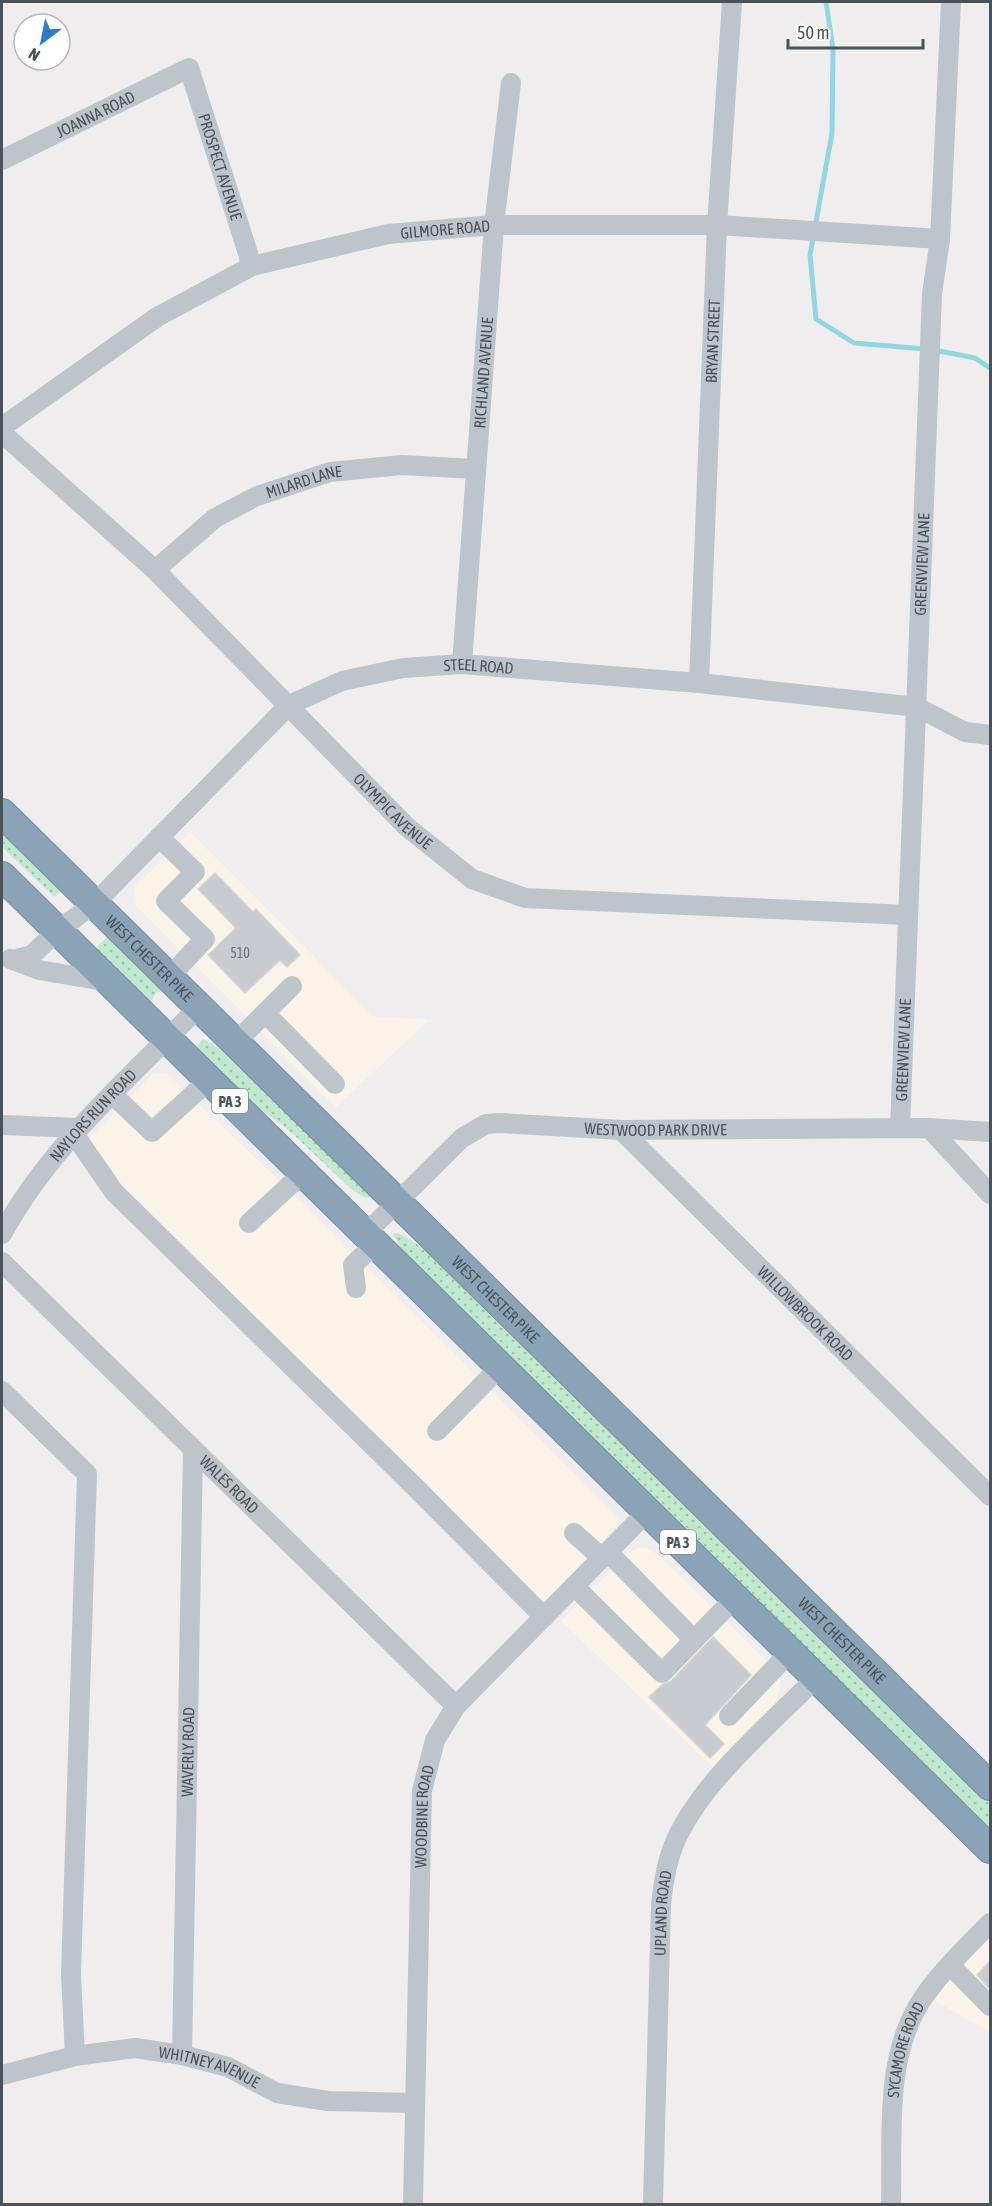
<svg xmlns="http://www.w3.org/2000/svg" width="992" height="2206" font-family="'Asap Condensed',sans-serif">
  <defs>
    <pattern id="grass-dots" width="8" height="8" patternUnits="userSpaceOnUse" patternTransform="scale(1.5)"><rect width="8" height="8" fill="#c0e9cd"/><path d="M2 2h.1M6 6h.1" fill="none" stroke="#9ebfa9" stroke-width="1.8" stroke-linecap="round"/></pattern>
  </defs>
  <rect width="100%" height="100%" fill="#f0edee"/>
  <g fill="#f9f3e8">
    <path d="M 190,832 L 373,1016 L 429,1020 L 336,1107 L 136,906 L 134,887 Z"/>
    <path d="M 154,1073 L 167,1074 L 303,1203 L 621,1520 L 543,1611 L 78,1149 Z"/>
    <path d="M 637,1548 L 647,1548 L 658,1555 L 778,1672 L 781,1685 L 775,1703 L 713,1767 L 561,1621 L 629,1553 Z"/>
    <path d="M 990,1936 L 990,2032 L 935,2001 L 946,1983 Z"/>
  </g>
  <g fill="url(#grass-dots)">
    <path d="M 2,823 L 64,888 L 54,897 L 2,847 Z"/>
    <path d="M 112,932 L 168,987 L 156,993 L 150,1003 L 95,949 Z"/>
    <path d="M 204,1039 L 219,1049 L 272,1100 L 328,1144 L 370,1196 L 365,1198 L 351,1189 L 292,1133 L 255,1105 L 200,1052 L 197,1046 Z"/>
    <path d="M 397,1233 C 427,1244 461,1288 488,1309 L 990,1796 L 990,1832 L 404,1254 L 393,1234 Z"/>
  </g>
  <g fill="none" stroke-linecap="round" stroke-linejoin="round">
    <g stroke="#92d6e1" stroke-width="5">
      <path d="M 826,2 L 833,49 L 832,133 L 810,255 L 816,319 L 854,343 L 925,349"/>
      <path d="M 934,350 L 975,358 L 990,368"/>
    </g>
  </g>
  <g fill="#c9cbd0" stroke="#d2d4d8" stroke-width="1.5">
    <path d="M 215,873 L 253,912 L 256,909 L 300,955 L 287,967 L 280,960 L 245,993 L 208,955 L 236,928 L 198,889 Z"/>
    <path d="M 713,1637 L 751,1675 L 705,1725 L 724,1744 L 710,1758 L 649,1697 L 662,1685 L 671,1681 Z"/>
    <path d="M 990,1961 L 990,1989 L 977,1975 Z"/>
  </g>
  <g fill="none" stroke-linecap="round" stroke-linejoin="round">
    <defs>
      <g id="highway">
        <path id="s18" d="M 2,813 L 990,1786"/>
        <path d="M 2,876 L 990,1849"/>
      </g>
    </defs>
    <use href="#highway" stroke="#768ea3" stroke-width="30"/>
    <g stroke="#bdc5cb" stroke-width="20">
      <path id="s1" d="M 2,160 L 189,68 L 252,266"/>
      <path id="s2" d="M 2,427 L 157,317 L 252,266 L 388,234 L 494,225 L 717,225 L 940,239"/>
      <path id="s3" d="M 2,433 L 155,570 L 407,827 L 472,879 L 525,898 L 908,915"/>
      <path id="s4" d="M 155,570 L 215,518 L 257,496 L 330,472 L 402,465 L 476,469"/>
      <path id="s5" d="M 462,664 L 494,225 L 511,83"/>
      <path id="s6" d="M 699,683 L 717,225 L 732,2"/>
      <path d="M 159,837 L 195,872 L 166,901 L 205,939 L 169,977"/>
      <path d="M 10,959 L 39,970 L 109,982"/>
      <path id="s7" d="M 14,960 L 32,955 L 57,931 L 94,904 L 289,705 L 342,681 L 403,668 L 462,664 L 699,683 L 917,707 L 965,732 L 990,735"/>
      <path d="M 265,1013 L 335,1084"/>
      <path d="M 235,1043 L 292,986"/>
      <path d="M 113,1095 L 152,1132 L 209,1080"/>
      <path d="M 2,1125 L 79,1128"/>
      <path id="s8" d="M 900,1128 L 932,294 L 940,239 L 951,2"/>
      <path d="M 929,1128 L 990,1194"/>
      <path id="s9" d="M 621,1130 L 990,1496"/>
      <path d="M 74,1134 L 114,1192 L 414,1486 L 544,1617"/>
      <path d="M 249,1223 L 303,1173"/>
      <path id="s10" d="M 2,1234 C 50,1146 129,1078 199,1007"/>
      <path id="s11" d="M 365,1234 L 462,1138 L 486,1124 L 500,1123 L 621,1130 L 929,1128 L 990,1132"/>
      <path id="s12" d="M 2,1262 L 456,1706"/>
      <path d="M 356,1288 L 353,1265 L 375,1244"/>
      <path d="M 2,1391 L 87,1474 L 71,1974 L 75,2056"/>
      <path d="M 437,1431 L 500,1367"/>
      <path d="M 574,1533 L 602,1558"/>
      <path d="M 574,1586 L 662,1673 L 694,1640 L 608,1552"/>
      <path d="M 694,1640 L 735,1598"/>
      <path d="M 729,1716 L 790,1652"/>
      <path d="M 950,1965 L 990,2006"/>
      <path id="s13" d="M 182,2055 L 193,1449"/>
      <path id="s14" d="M 2,2075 L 75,2056 L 135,2048 L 182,2055 L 228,2067 L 277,2093 L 328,2101 L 415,2103"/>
      <path id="s15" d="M 413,2204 L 422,1791 L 435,1740 L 456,1706 L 647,1512"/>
      <path id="s16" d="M 653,2204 L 661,1905 C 663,1885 666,1865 673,1847 C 697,1785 770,1725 816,1678"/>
      <path id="s17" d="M 891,2204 C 893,2137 883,2057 923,1998 C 942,1970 967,1947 990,1923"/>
    </g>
    <use href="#highway" stroke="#8aa3b7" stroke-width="28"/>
  </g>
  <g text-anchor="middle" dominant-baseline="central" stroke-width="4.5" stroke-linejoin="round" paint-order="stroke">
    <g font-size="14" fill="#687076">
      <text x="240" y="953">510</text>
    </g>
    <g fill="#fff" stroke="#7f868a" stroke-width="1.5">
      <rect x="212" y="1089" width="36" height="24" rx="4.5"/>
      <rect x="660" y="1530" width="36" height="24" rx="4.5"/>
    </g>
    <g font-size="15" font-weight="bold" fill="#485258">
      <text x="230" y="1101">PA 3</text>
      <text x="678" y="1542">PA 3</text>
    </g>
    <g font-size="16" fill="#485258" stroke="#fff">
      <text stroke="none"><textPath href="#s1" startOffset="104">JOANNA ROAD</textPath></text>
      <text stroke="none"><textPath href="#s1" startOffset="312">PROSPECT AVENUE</textPath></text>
      <text stroke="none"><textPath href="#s2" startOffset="495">GILMORE ROAD</textPath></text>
      <text stroke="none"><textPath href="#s6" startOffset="342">BRYAN STREET</textPath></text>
      <text stroke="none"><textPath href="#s5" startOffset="292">RICHLAND AVENUE</textPath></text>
      <text stroke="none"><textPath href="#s4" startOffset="176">MILARD LANE</textPath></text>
      <text stroke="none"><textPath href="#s8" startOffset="564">GREENVIEW LANE</textPath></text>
      <text stroke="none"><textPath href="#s7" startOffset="574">STEEL ROAD</textPath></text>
      <text stroke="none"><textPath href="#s3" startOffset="544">OLYMPIC AVENUE</textPath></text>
      <text stroke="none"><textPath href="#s18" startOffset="207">WEST CHESTER PIKE</textPath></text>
      <text stroke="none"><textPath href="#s8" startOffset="78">GREENVIEW LANE</textPath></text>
      <text stroke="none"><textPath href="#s10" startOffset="150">NAYLORS RUN ROAD</textPath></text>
      <text stroke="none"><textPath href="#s11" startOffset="334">WESTWOOD PARK DRIVE</textPath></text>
      <text stroke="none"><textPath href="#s18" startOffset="693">WEST CHESTER PIKE</textPath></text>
      <text stroke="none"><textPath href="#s9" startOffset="260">WILLOWBROOK ROAD</textPath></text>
      <text stroke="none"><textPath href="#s12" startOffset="318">WALES ROAD</textPath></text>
      <text stroke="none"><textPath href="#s18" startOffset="1179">WEST CHESTER PIKE</textPath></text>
      <text stroke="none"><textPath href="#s13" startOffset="303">WAVERLY ROAD</textPath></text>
      <text stroke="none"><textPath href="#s15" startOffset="388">WOODBINE ROAD</textPath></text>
      <text stroke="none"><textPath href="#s16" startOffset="291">UPLAND ROAD</textPath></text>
      <text stroke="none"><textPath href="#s17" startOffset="156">SYCAMORE ROAD</textPath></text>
      <text stroke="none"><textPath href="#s14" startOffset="213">WHITNEY AVENUE</textPath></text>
    </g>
  </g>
  <rect width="992" height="2206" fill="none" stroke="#485258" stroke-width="6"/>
  <g transform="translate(42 42) rotate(212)"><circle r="28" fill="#ffffff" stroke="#b6babc" stroke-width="1.5"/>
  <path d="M0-4.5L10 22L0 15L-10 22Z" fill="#2d7bca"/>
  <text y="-9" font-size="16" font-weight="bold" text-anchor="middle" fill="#485258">N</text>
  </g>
  <path d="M788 39v9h135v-9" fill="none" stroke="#485258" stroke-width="3"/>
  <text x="797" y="39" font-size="18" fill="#485258" stroke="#ffffff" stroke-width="4.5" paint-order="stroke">50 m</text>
</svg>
